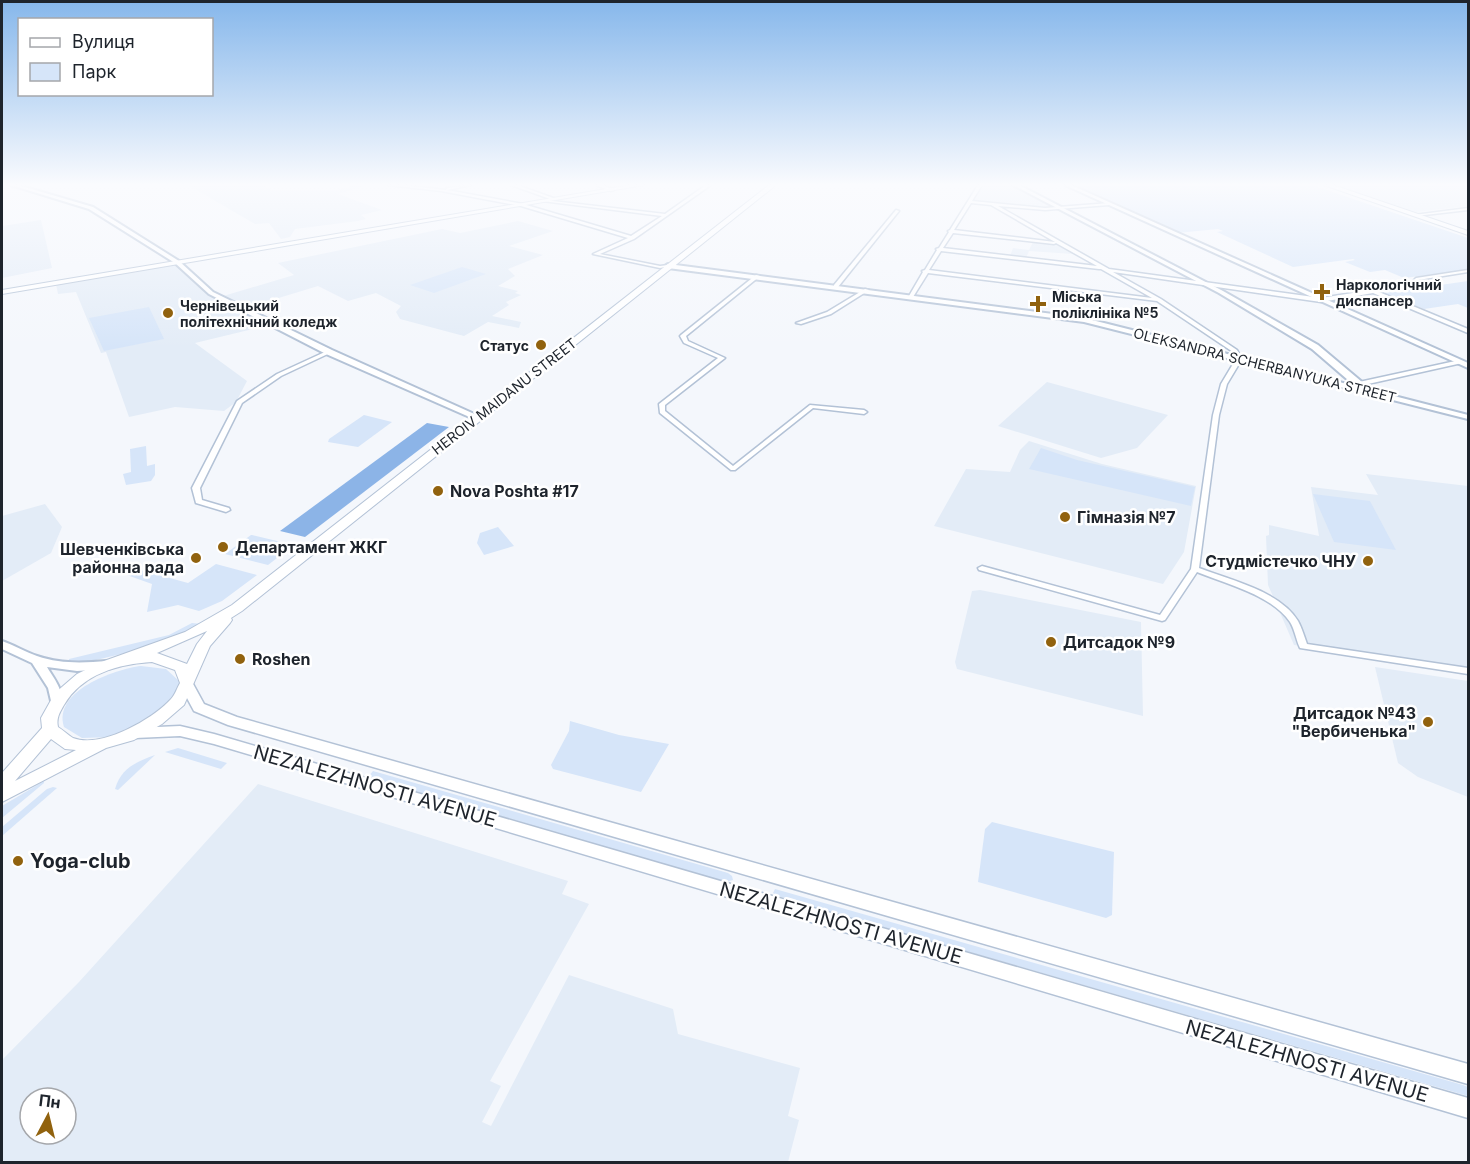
<svg xmlns="http://www.w3.org/2000/svg" width="1470" height="1164" font-family="Inter,sans-serif">
  <rect width="100%" height="100%" fill="#f4f7fc"/>
  <g fill="#e3ecf7" fill-rule="evenodd">
    <path d="M 188,185 L 264,185 L 271,190 L 334,191 L 355,185 L 368,185 L 338,194 L 382,210 L 361,215 L 366,219 L 358,221 L 295,229 L 290,237 L 281,239 L 269,223 L 255,224 Z"/>
    <path d="M 1015,185 L 1059,209 L 969,202 L 978,186 Z"/>
    <path d="M 1335,185 L 1468,185 L 1468,206 L 1416,212 Z"/>
    <path d="M 41,220 L 52,268 L 2,278 L 2,226 Z"/>
    <path d="M 518,221 L 553,231 L 509,246 L 543,255 L 508,269 L 515,276 L 498,286 L 518,291 L 515,293 L 521,295 L 506,302 L 509,305 L 492,316 L 521,322 L 519,328 L 488,322 L 464,336 L 400,319 L 396,312 L 401,306 L 376,293 L 348,301 L 318,286 L 246,308 L 274,324 L 195,343 L 247,381 L 236,402 L 224,411 L 175,407 L 129,417 L 106,352 L 101,353 L 76,292 L 58,294 L 56,284 L 177,262 L 220,297 L 294,275 L 278,263 L 442,229 L 460,233 Z"/>
    <path d="M 1033,242 L 1057,244 L 1073,254 L 1029,251 L 1026,258 L 1010,256 L 1013,248 L 1029,250 Z"/>
    <path d="M 1047,382 L 1168,415 L 1137,448 L 1101,458 L 998,426 Z"/>
    <path d="M 1029,441 L 1102,464 L 1196,486 L 1184,552 L 1163,584 L 934,526 L 966,469 L 1010,472 L 1020,450 Z"/>
    <path d="M 1366,474 L 1468,486 L 1468,671 L 1294,645 L 1268,585 L 1266,536 L 1269,535 L 1269,525 L 1319,536 L 1311,487 L 1378,495 Z"/>
    <path d="M 45,504 L 62,527 L 51,553 L 2,581 L 2,516 Z"/>
    <path d="M 980,590 L 1141,622 L 1143,716 L 957,669 L 955,662 L 972,591 Z"/>
    <path d="M 1375,667 L 1468,681 L 1468,797 L 1418,777 L 1398,763 Z"/>
    <path d="M 258,784 L 568,881 L 562,894 L 589,904 L 490,1081 L 501,1086 L 482,1122 L 491,1126 L 569,975 L 673,1009 L 678,1034 L 800,1068 L 788,1116 L 799,1120 L 788,1162 L 2,1162 L 2,1060 L 79,982 ZM 30,1098 L 66,1098 L 66,1134 L 30,1134 Z"/>
  </g>
  <g fill="#d6e5f9">
    <path d="M 1070,185 L 1312,185 L 1468,238 L 1468,270 L 1404,278 L 1385,270 L 1370,272 L 1345,262 L 1355,260 L 1353,259 L 1293,267 L 1217,232 L 1223,231 L 1218,229 L 1177,233 Z"/>
    <path d="M 462,267 L 486,274 L 434,293 L 410,285 Z"/>
    <path d="M 1468,281 L 1468,308 L 1458,304 L 1424,309 L 1385,293 Z"/>
    <path d="M 149,307 L 164,339 L 104,351 L 89,318 Z"/>
    <path d="M 364,415 L 392,422 L 358,447 L 328,442 L 329,439 Z"/>
    <path d="M 146,446 L 147,466 L 155,464 L 155,475 L 151,481 L 126,485 L 123,474 L 131,472 L 130,449 Z"/>
    <path d="M 1041,448 L 1077,460 L 1195,487 L 1191,506 L 1029,469 Z"/>
    <path d="M 1313,494 L 1370,501 L 1396,550 L 1334,542 Z"/>
    <path d="M 498,527 L 514,546 L 484,555 L 477,543 L 480,533 Z"/>
    <path d="M 251,535 L 252,535 L 294,545 L 268,565 L 225,554 Z"/>
    <path d="M 216,564 L 257,575 L 222,601 L 199,611 L 178,605 L 147,612 L 152,584 L 124,574 L 133,568 L 188,583 Z"/>
    <path d="M 192,623 L 202,624 L 171,642 L 67,667 L 69,659 L 169,635 Z"/>
    <path d="M 141,666 L 166,669 L 179,681 L 180,686 L 163,713 L 112,737 L 82,738 L 64,727 C 52,691 115,669 141,666 Z"/>
    <path d="M 570,721 L 619,735 L 669,744 L 641,792 L 553,769 L 551,765 L 569,731 Z"/>
    <path d="M 178,748 L 227,763 L 221,769 L 165,752 Z"/>
    <path d="M 155,755 L 118,790 L 115,789 C 121,768 136,762 155,755 Z"/>
    <path d="M 373,771 L 728,873 L 732,876 L 733,880 L 725,882 L 368,777 Z"/>
    <path d="M 44,781 L 44,783 L 2,818 L 2,806 Z"/>
    <path d="M 53,787 L 57,788 L 2,836 L 2,827 L 47,789 Z"/>
    <path d="M 992,822 L 1114,852 L 1112,915 L 1106,918 L 978,882 L 985,829 Z"/>
    <path d="M 775,889 L 1463,1085 L 1468,1087 L 1468,1096 L 862,921 L 778,896 L 773,893 Z"/>
  </g>
  <path fill="#8cb4e7" d="M 427,423 L 449,427 L 305,537 L 280,531 Z"/>
  <g fill="none" stroke-linecap="round" stroke-linejoin="round">
    <defs>
      <g id="minor">
        <path d="M 388,185 L 402,185 L 446,190 L 447,188 L 471,185 L 447,190 L 523,204 L 631,236 L 662,216 L 542,201 L 544,200 L 665,214 L 706,185 L 711,185 L 634,239 L 600,254 L 660,266 L 668,265 L 670,266 L 660,268 L 593,254 L 628,238 L 521,206 L 441,191 Z"/>
        <path d="M 511,185 L 517,185 L 556,199 L 553,200 Z"/>
        <path d="M 596,185 L 602,185 L 614,190 L 611,191 Z"/>
        <path d="M 978,185 L 982,185 L 972,201 L 1045,208 L 1110,203 L 1109,205 L 1045,210 L 998,206 L 1109,269 L 1321,298 L 1410,284 L 1416,278 L 1468,270 L 1468,272 L 1418,280 L 1414,286 L 1379,292 L 1468,329 L 1468,333 L 1373,293 L 1321,302 L 1113,272 L 1161,299 L 1237,350 L 1242,359 L 1227,384 L 1219,415 L 1199,568 C 1230,580 1280,591 1298,621 C 1302,628 1304,636 1307,644 L 1468,668 L 1468,674 L 1300,648 C 1296,640 1295,630 1290,622 C 1272,595 1226,584 1197,572 L 1165,620 L 1162,621 L 979,570 L 978,568 L 982,566 L 1160,615 L 1191,569 L 1213,415 L 1221,384 L 1236,359 L 1233,352 L 1157,301 L 928,273 L 913,297 L 909,297 L 909,296 L 923,272 L 922,271 L 925,270 L 937,250 L 936,249 L 939,248 L 949,232 L 948,231 L 950,230 ZM 971,203 L 991,205 L 1055,242 L 954,230 ZM 953,233 L 1054,244 L 1056,243 L 1097,266 L 943,248 ZM 941,251 L 1099,269 L 1101,269 L 1152,298 L 929,270 Z"/>
        <path d="M 1468,208 L 1468,210 L 1416,216 L 1414,215 Z"/>
        <path d="M 896,210 L 899,211 L 838,287 L 834,287 L 834,285 Z"/>
        <path d="M 756,275 L 760,276 L 686,336 L 688,341 L 725,358 L 665,405 L 665,411 L 733,466 L 810,405 L 864,410 L 867,412 L 864,414 L 813,408 L 735,470 L 731,470 L 660,413 L 659,404 L 718,358 L 684,343 L 680,336 L 681,335 Z"/>
        <path d="M 865,289 L 869,290 L 831,314 L 801,324 L 796,323 L 827,312 Z"/>
        <path d="M 327,351 L 332,352 L 281,376 L 242,403 L 200,488 L 202,500 L 229,508 L 230,510 L 226,512 L 196,503 L 192,488 L 237,401 L 277,374 Z"/>
        <path d="M 1460,360 L 1463,362 L 1462,363 L 1359,386 L 1356,384 L 1359,382 Z"/>
      </g>
      <g id="tertiary">
        <path d="M 11,185 L 18,185 L 93,207 L 179,261 L 213,292 L 332,350 L 481,417 L 480,419 L 474,419 L 326,354 L 209,294 L 175,263 L 89,209 Z"/>
        <path d="M 1013,185 L 1019,185 L 1223,291 L 1318,345 L 1362,382 L 1363,388 L 1468,415 L 1468,419 L 1084,322 L 668,268 L 665,266 L 668,264 L 1084,318 L 1355,386 L 1312,349 L 1219,293 Z"/>
        <path d="M 1065,185 L 1071,185 L 1468,363 L 1468,368 Z"/>
        <path d="M 2,641 C 14,645 25,652 37,656 C 60,664 83,663 107,661 L 111,662 L 113,665 L 111,668 L 107,669 L 77,671 L 47,667 C 54,679 65,691 60,705 L 52,705 L 48,688 L 32,663 L 2,649 Z"/>
      </g>
      <g id="secondary">
        <path d="M 187,680 L 192,682 L 204,704 L 237,717 L 1468,1064 L 1468,1084 L 228,725 L 194,711 L 180,685 L 182,682 Z"/>
        <path d="M 180,726 L 214,734 L 1468,1098 L 1468,1118 L 214,744 L 180,736 L 135,738 L 130,737 L 128,733 L 130,729 L 135,728 Z"/>
      </g>
      <g id="primary">
        <path d="M 630,185 L 644,185 L 2,294 L 2,290 Z"/>
        <path d="M 769,185 L 776,185 L 242,611 L 231,618 L 232,620 L 230,623 L 210,646 L 184,705 L 162,724 L 134,740 L 106,748 L 2,802 L 2,773 L 42,728 L 41,718 L 55,693 L 77,674 L 104,661 L 185,632 L 232,605 ZM 207,631 L 197,644 L 187,664 L 157,653 ZM 152,662 L 175,670 L 180,683 C 177,688 175,695 171,699 C 153,719 101,749 73,738 C 68,735 63,730 58,727 C 56,718 60,712 64,705 C 82,674 119,664 152,662 ZM 51,739 L 65,749 L 76,750 L 15,781 Z"/>
        <path d="M 1324,185 L 1333,185 L 1468,231 L 1468,235 Z"/>
      </g>
    </defs>
    <use href="#minor" stroke="#b3c2d6" stroke-width="3"/>
    <use href="#tertiary" stroke="#b3c2d6" stroke-width="4"/>
    <use href="#secondary" stroke="#b3c2d6" stroke-width="3"/>
    <use href="#primary" stroke="#b3c2d6" stroke-width="2"/>
    <use href="#minor" fill="#fff" fill-rule="evenodd"/>
    <use href="#tertiary" fill="#fff" fill-rule="evenodd"/>
    <use href="#secondary" fill="#fff" fill-rule="evenodd"/>
    <use href="#primary" fill="#fff" fill-rule="evenodd"/>
  </g>
  <linearGradient id="sky" x2="0" y2="1"><stop stop-color="#86b7eb"/><stop offset="0.53" stop-color="#fafbfe"/><stop offset="1" stop-color="#fafbfe" stop-opacity="0"/></linearGradient>
  <rect width="1470" height="348" fill="url(#sky)"/>
  <g fill="#91620e" stroke="#fff" stroke-width="2">
    <path d="M1319 283h6v6h6v6h-6v6h-6v-6h-6v-6h6z"/>
    <path d="M1035 295h6v6h6v6h-6v6h-6v-6h-6v-6h6z"/>
    <circle cx="168" cy="313" r="6"/>
    <circle cx="541" cy="345" r="6"/>
    <circle cx="438" cy="491" r="6"/>
    <circle cx="1065" cy="517" r="6"/>
    <circle cx="223" cy="547" r="6"/>
    <circle cx="196" cy="558" r="6"/>
    <circle cx="1368" cy="561" r="6"/>
    <circle cx="1051" cy="642" r="6"/>
    <circle cx="240" cy="659" r="6"/>
    <circle cx="1428" cy="722" r="6"/>
    <circle cx="18" cy="861" r="6"/>
  </g>
  <g text-anchor="middle" dominant-baseline="central" stroke-width="5" stroke-linejoin="round" paint-order="stroke">
    <g font-size="14" font-weight="bold" fill="#1e242c" stroke="#fff" text-anchor="start">
      <text x="1336" y="284">Наркологічний<tspan x="1336" dy="16">диспансер</tspan></text>
      <text x="1052" y="296">Міська<tspan x="1052" dy="16">поліклініка №5</tspan></text>
      <text x="180" y="305">Чернівецький<tspan x="180" dy="16">політехнічний коледж</tspan></text>
      <text x="529" y="345" text-anchor="end">Статус</text>
    </g>
    <g font-size="14" fill="#1e242c" stroke="#fff">
      <text transform="translate(1265 365) rotate(14)">OLEKSANDRA SCHERBANYUKA STREET</text>
      <text transform="translate(504 396) rotate(-38)">HEROIV MAIDANU STREET</text>
    </g>
    <g font-size="16" font-weight="bold" fill="#1e242c" stroke="#fff" text-anchor="start">
      <text x="450" y="491">Nova Poshta #17</text>
      <text x="1077" y="517">Гімназія №7</text>
      <text x="235" y="547">Департамент ЖКГ</text>
      <text x="184" y="549" text-anchor="end">Шевченківська<tspan x="184" dy="18">районна рада</tspan></text>
      <text x="1356" y="561" text-anchor="end">Студмістечко ЧНУ</text>
      <text x="1063" y="642">Дитсадок №9</text>
      <text x="252" y="659">Roshen</text>
      <text x="1416" y="713" text-anchor="end">Дитсадок №43<tspan x="1416" dy="18">"Вербиченька"</tspan></text>
    </g>
    <g font-size="20" fill="#1e242c" stroke="#fff">
      <text transform="translate(375 786) rotate(16)">NEZALEZHNOSTI AVENUE</text>
      <text transform="translate(841 923) rotate(16)">NEZALEZHNOSTI AVENUE</text>
      <text transform="translate(1307 1061) rotate(16)">NEZALEZHNOSTI AVENUE</text>
    </g>
    <g font-size="20" font-weight="bold" fill="#1e242c" stroke="#fff" text-anchor="start">
      <text x="30" y="861">Yoga-club</text>
    </g>
  </g>
  <rect width="1470" height="1164" fill="none" stroke="#1e242c" stroke-width="6"/>
  <rect x="18" y="18" width="195" height="78" fill="#ffffff" stroke="#a5a7ab" stroke-width="1.5"/>
  <rect x="30" y="38" width="30" height="9" fill="#ffffff" stroke="#a5a7ab" stroke-width="1.5"/>
  <text x="72" y="48" font-size="18" fill="#1e242c">Вулиця</text>
  <rect x="30" y="63" width="30" height="18" fill="#d6e5f9" stroke="#a5a7ab" stroke-width="1.5"/>
  <text x="72" y="78" font-size="18" fill="#1e242c">Парк</text>
  <g transform="translate(48 1116) rotate(7)"><circle r="28" fill="#ffffff" stroke="#a5a7ab" stroke-width="1.5"/>
  <path d="M0-4.5L10 22L0 15L-10 22Z" fill="#91620e"/>
  <text y="-9" font-size="16" font-weight="bold" text-anchor="middle" fill="#1e242c">Пн</text>
  </g>
</svg>
